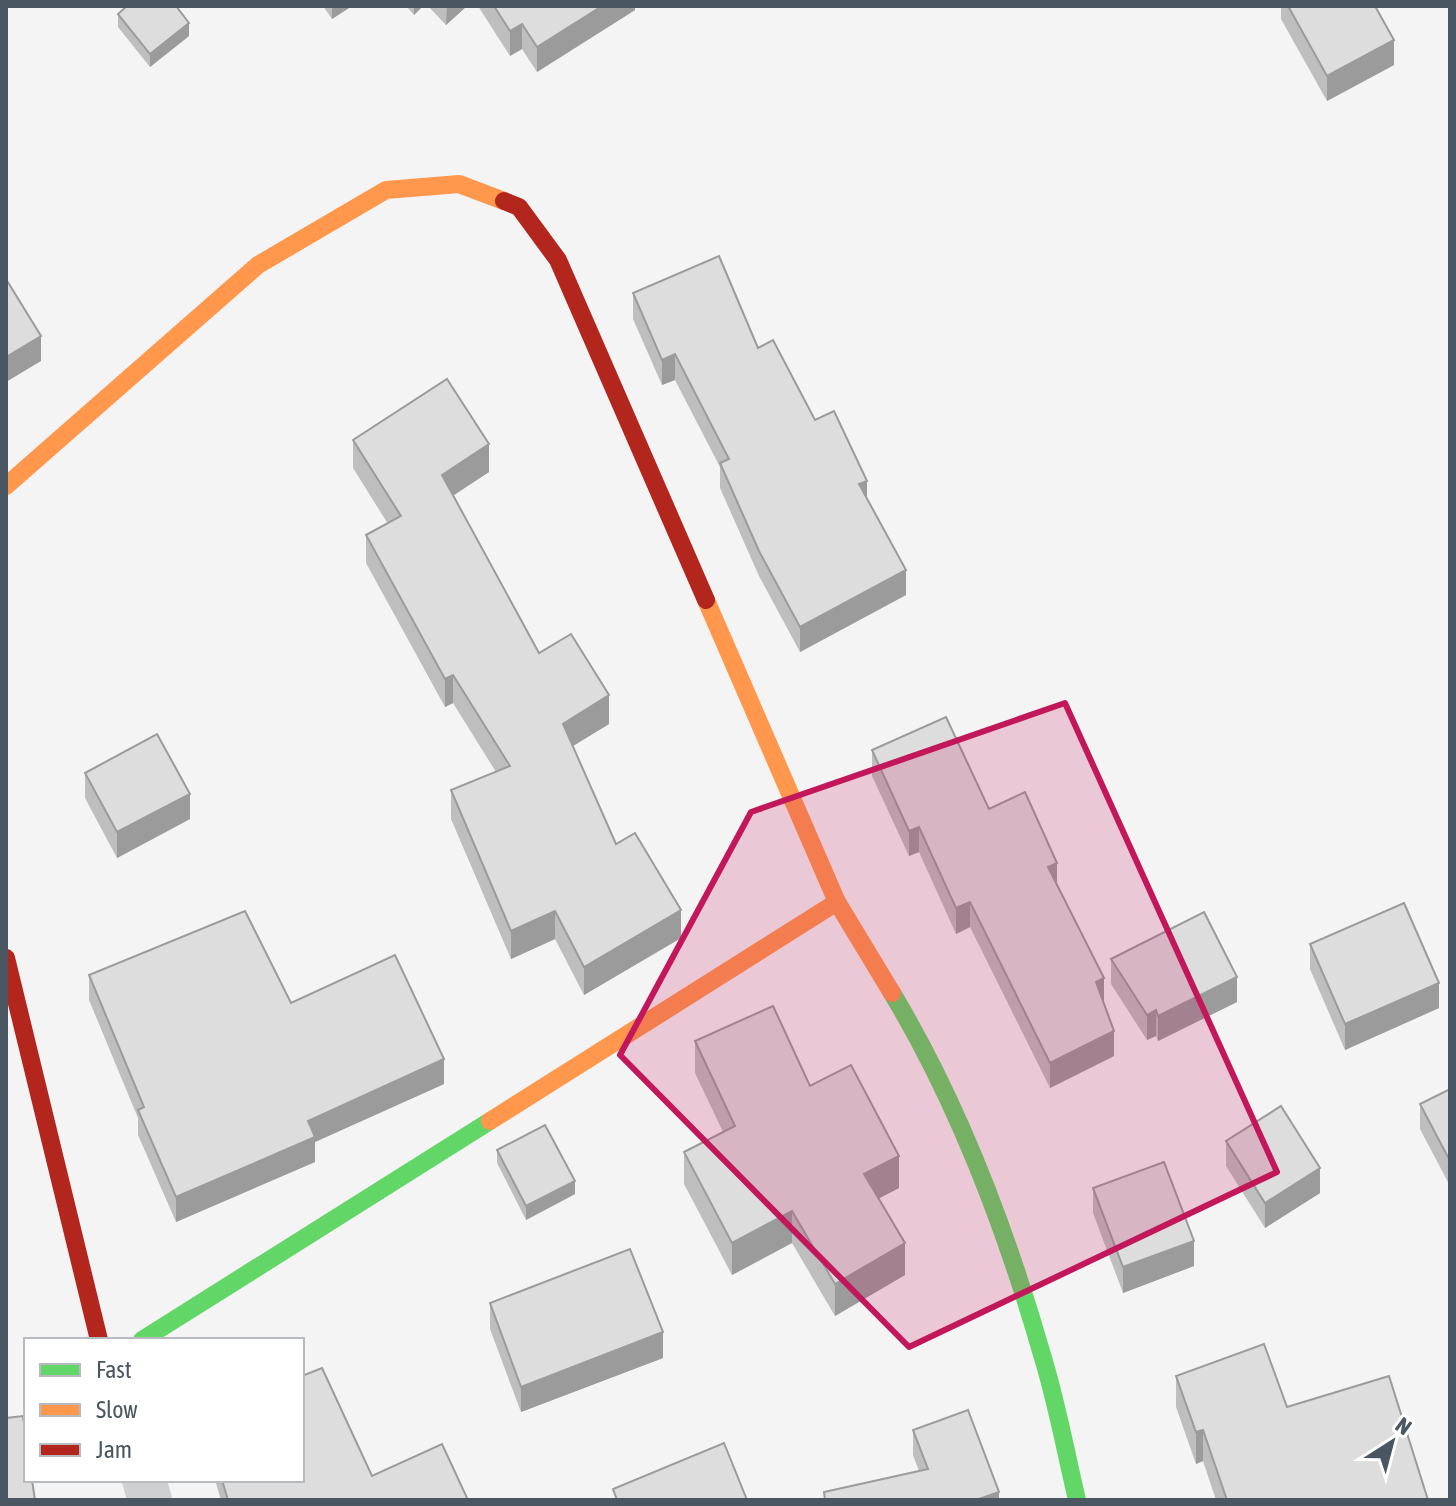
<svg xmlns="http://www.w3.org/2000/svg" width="1456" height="1506" font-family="'Asap Condensed',sans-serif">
  <rect width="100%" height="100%" fill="#f4f4f4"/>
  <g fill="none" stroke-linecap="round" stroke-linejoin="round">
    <path stroke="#ced0d2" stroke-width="44" d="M 144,1480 L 150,1500"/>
    <g stroke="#63d668" stroke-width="18">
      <path d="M 892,993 C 960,1106 1007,1232 1043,1358 C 1057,1404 1066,1453 1077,1500"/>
      <path d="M 142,1340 L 490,1121"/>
    </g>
    <g stroke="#ff974d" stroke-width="18">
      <path d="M 6,486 L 258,265 L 386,190 L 459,184 L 504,201"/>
      <path d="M 706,600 L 837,902 L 892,993"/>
      <path d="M 490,1121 L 837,902"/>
    </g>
    <g stroke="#b3261e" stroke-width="18">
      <path d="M 504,201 L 519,207 L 558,260 L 706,600"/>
      <path d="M 6,958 L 99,1340"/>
    </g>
  </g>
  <g fill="#bebebf">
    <path d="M 323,6 L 352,6 L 332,19 Z"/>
    <path d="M 406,6 L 423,6 L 414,15 Z"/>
    <path d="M 428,6 L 467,6 L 446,25 Z"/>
    <path d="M 478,6 L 635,6 L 635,10 L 537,72 L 522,49 L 510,56 Z"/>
    <path d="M 1281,6 L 1375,6 L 1394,65 L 1327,101 L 1281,19 Z"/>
    <path d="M 118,14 L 189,36 L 150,67 L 118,27 Z"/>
    <path d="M 633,293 L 758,348 L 815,420 L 867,498 L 906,595 L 800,652 L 759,576 L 720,488 L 720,467 L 675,380 L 662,385 L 633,319 Z"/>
    <path d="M 353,440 L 489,472 L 453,495 L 539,653 L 609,724 L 573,746 L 616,844 L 681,938 L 584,995 L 555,939 L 511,959 L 451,819 L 451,790 L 496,772 L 453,703 L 445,707 L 366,563 L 366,535 L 388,524 L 353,468 Z"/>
    <path d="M 872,750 L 989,809 L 1057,884 L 1104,1003 L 1114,1056 L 1050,1088 L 970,927 L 956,934 L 919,852 L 909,856 L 872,776 Z"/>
    <path d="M 85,773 L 190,819 L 117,858 L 85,798 Z"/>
    <path d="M 1310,944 L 1439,1008 L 1345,1050 L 1310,969 Z"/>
    <path d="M 1111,959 L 1237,1002 L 1158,1041 L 1156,1036 L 1147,1040 L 1111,984 Z"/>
    <path d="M 89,975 L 291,1003 L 444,1084 L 315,1142 L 315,1162 L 176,1222 L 138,1135 L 138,1118 L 89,1000 Z"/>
    <path d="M 695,1041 L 810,1086 L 899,1188 L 878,1199 L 905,1275 L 835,1316 L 792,1243 L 732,1275 L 684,1184 L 684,1152 L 723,1132 L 695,1073 Z"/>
    <path d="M 1450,1089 L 1450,1186 L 1420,1129 L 1420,1104 Z"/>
    <path d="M 1226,1141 L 1320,1193 L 1265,1228 L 1226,1166 Z"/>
    <path d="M 497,1150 L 575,1194 L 526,1220 L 497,1163 Z"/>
    <path d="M 1093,1188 L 1194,1266 L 1123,1293 L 1093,1213 Z"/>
    <path d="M 490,1303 L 663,1358 L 521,1412 L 490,1329 Z"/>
    <path d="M 1176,1376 L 1287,1407 L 1428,1500 L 1216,1500 L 1203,1461 L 1196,1464 L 1176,1407 Z"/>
    <path d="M 913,1430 L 999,1500 L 824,1500 L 824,1492 L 919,1471 L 913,1455 Z"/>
    <path d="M 372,1476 L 468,1500 L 221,1500 L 215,1480 L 302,1480 Z"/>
  </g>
  <g fill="#9b9b9b">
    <path d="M 332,6 L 352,6 L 332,19 Z"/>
    <path d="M 414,6 L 423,6 L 414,15 Z"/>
    <path d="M 447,6 L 467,6 L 446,25 Z"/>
    <path d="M 602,6 L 635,6 L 635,10 L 537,72 L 537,47 Z"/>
    <path d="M 189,23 L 189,36 L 150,67 L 150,54 Z"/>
    <path d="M 522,24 L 522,49 L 510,56 L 510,31 Z"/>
    <path d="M 1394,40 L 1394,65 L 1327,101 L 1327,76 Z"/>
    <path d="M 41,336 L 41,361 L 6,382 L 6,357 Z"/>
    <path d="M 675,354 L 675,380 L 662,385 L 662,360 Z"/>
    <path d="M 489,444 L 489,472 L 442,503 L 442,475 Z"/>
    <path d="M 867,481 L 867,506 L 859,484 Z"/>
    <path d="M 906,570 L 906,595 L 800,652 L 800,627 Z"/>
    <path d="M 453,675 L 453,703 L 445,707 L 445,679 Z"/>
    <path d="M 609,695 L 609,724 L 563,752 L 563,724 Z"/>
    <path d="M 190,794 L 190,819 L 117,858 L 117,832 Z"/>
    <path d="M 919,827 L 919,852 L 909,856 L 909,831 Z"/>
    <path d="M 1057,863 L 1057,888 L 1048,867 Z"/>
    <path d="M 970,902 L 970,927 L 956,934 L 956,908 Z"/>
    <path d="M 681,910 L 681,938 L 584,995 L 584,967 Z"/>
    <path d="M 555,911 L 555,939 L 511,959 L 511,931 Z"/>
    <path d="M 1237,977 L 1237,1002 L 1158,1041 L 1158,1016 Z"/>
    <path d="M 1104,978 L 1104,1003 L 1096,982 Z"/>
    <path d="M 1439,983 L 1439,1008 L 1345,1050 L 1345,1024 Z"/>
    <path d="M 1156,1010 L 1156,1036 L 1147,1040 L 1147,1015 Z"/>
    <path d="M 1114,1031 L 1114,1056 L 1050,1088 L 1050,1063 Z"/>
    <path d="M 444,1059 L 444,1084 L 315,1142 L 315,1162 L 176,1222 L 176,1197 L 308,1121 Z"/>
    <path d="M 899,1156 L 899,1188 L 864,1206 L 864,1174 Z"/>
    <path d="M 1320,1168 L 1320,1193 L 1265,1228 L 1265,1203 Z"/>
    <path d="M 575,1181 L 575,1194 L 526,1220 L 526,1206 Z"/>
    <path d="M 792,1211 L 792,1243 L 732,1275 L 732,1243 Z"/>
    <path d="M 1194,1241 L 1194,1266 L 1123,1293 L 1123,1267 Z"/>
    <path d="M 905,1243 L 905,1275 L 835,1316 L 835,1284 Z"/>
    <path d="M 663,1332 L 663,1358 L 521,1412 L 521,1387 Z"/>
    <path d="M 1203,1430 L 1203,1461 L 1196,1464 L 1196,1432 Z"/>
    <path d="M 999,1492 L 999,1500 L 976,1500 Z"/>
  </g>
  <g fill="#ddddde" stroke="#9b9b9b" stroke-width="2">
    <path d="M 127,6 L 176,6 L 189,23 L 150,54 L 118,14 Z"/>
    <path d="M 494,6 L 602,6 L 537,47 L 522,24 L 510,31 Z"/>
    <path d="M 1288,6 L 1375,6 L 1394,40 L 1327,76 Z"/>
    <path d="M 719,256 L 758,348 L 773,340 L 815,420 L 834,411 L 867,481 L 859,484 L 906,570 L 800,627 L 759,551 L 720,463 L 729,459 L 675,354 L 662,360 L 633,293 Z"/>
    <path d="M 6,279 L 41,336 L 6,357 Z"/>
    <path d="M 447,379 L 489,444 L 442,475 L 539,653 L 571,634 L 609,695 L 563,724 L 616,844 L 635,833 L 681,910 L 584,967 L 555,911 L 511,931 L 451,790 L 510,766 L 453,675 L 445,679 L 366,535 L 401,516 L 353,440 Z"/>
    <path d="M 946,717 L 989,809 L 1025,792 L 1057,863 L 1048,867 L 1104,978 L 1096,982 L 1114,1031 L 1050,1063 L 970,902 L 956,908 L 919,827 L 909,831 L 872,750 Z"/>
    <path d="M 157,734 L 190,794 L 117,832 L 85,773 Z"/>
    <path d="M 1404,903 L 1439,983 L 1345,1024 L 1310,944 Z"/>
    <path d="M 245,911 L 291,1003 L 395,955 L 444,1059 L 308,1121 L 315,1137 L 176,1197 L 138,1110 L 144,1107 L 89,975 Z"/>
    <path d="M 1204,912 L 1237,977 L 1158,1016 L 1156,1010 L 1147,1015 L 1111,959 Z"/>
    <path d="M 773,1006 L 810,1086 L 851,1065 L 899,1156 L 864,1174 L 905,1243 L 835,1284 L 792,1211 L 732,1243 L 684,1152 L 735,1126 L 695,1041 Z"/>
    <path d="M 1450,1089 L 1450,1161 L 1420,1104 Z"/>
    <path d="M 1281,1106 L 1320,1168 L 1265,1203 L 1226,1141 Z"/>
    <path d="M 545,1125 L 575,1181 L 526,1206 L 497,1150 Z"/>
    <path d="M 1164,1162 L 1194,1241 L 1123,1267 L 1093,1188 Z"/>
    <path d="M 630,1249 L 663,1332 L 521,1387 L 490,1303 Z"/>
    <path d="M 1264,1344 L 1287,1407 L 1389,1376 L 1428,1500 L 1227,1500 L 1203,1430 L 1196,1432 L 1176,1376 Z"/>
    <path d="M 322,1368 L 372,1476 L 442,1444 L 468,1500 L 228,1500 L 222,1480 L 302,1480 L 302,1376 Z"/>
    <path d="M 968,1410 L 999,1492 L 976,1500 L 825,1500 L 824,1492 L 928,1469 L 913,1430 Z"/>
    <path d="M 23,1416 L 26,1439 L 26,1480 L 32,1480 L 35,1500 L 6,1500 L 6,1418 Z"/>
    <path d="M 724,1443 L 747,1500 L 617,1500 L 613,1489 Z"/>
  </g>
  <path fill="#c2185b" fill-opacity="0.2" stroke="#c2185b" stroke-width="6" stroke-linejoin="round" d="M 1065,703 L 1277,1172 L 909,1347 L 620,1055 L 751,812 Z"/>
  <rect width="1456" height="1506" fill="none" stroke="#4a5661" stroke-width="16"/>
  <rect x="24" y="1338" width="280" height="144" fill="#ffffff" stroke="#b7bbc0" stroke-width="2"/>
  <rect x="40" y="1364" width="40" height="12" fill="#63d668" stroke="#b7bbc0" stroke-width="2"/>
  <text x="96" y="1378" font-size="24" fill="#4a5661">Fast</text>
  <rect x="40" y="1404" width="40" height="12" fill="#ff974d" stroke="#b7bbc0" stroke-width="2"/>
  <text x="96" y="1418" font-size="24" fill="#4a5661">Slow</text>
  <rect x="40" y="1444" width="40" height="12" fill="#b3261e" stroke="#b7bbc0" stroke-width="2"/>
  <text x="96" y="1458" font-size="24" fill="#4a5661">Jam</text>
  <g transform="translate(1392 1442) rotate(36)" stroke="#ffffff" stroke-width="6" paint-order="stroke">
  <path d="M0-6L14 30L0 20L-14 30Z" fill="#4a5661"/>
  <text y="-12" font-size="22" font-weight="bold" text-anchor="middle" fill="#4a5661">N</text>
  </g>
</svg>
